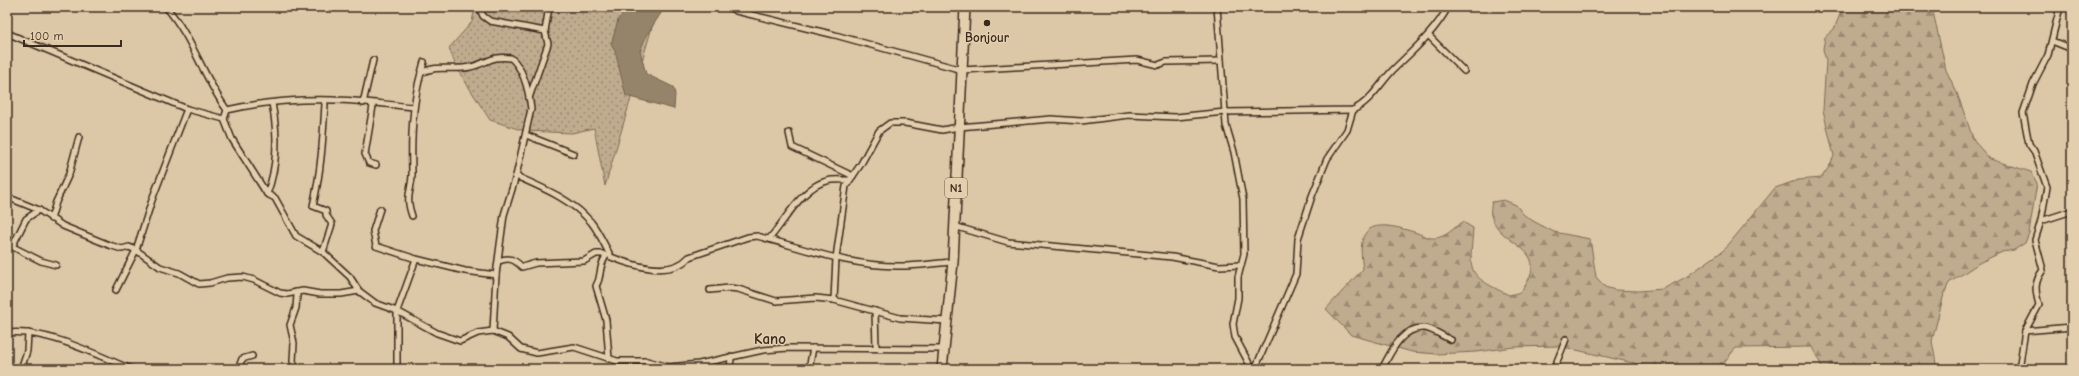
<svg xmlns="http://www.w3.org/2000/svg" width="2079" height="376" font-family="'Comic Neue',sans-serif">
  <defs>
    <pattern id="grass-dots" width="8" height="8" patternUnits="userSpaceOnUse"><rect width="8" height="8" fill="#bfab8e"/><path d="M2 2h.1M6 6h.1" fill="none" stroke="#9c8b73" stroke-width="1.8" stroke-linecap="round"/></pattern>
    <pattern id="forest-firs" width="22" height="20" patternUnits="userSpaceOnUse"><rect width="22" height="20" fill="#bfab8e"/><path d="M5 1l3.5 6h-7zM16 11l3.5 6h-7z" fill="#9c8b73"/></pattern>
  </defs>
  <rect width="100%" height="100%" fill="#dcc8a7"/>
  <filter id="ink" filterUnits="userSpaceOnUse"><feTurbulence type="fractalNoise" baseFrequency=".025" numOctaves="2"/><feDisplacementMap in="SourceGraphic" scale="8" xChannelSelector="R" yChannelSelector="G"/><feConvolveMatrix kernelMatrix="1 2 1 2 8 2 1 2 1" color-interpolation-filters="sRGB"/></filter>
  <g filter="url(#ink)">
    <path fill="url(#grass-dots)" stroke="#7d6a56" d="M 475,7 L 658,7 L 605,186 L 594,128 L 572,133 L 524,131 L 490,120 L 457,69 L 449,48 L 472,22 Z"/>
    <path fill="url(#forest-firs)" stroke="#7d6a56" d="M 1843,7 L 1932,7 L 1946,70 L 1957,93 L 1974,141 L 1990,159 L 2031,172 L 2037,183 L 2029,233 L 2025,243 L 2014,250 L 2002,252 L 1979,263 L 1949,283 L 1944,294 L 1932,341 L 1937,369 L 1823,369 L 1812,347 L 1736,348 L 1718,369 L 1659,369 L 1559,346 L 1514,347 L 1476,352 L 1437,354 L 1412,352 L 1351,335 L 1326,309 L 1363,269 C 1355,222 1375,220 1414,232 C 1421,234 1429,239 1435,238 C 1447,237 1453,228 1463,222 L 1473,228 C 1470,273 1465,274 1509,295 L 1521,292 C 1555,245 1500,249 1491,215 C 1490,211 1491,206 1492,202 L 1504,200 L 1516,205 L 1523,214 L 1533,221 L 1554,232 L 1590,239 L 1596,277 L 1605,287 L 1615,290 L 1639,291 L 1663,289 L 1686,277 L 1724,250 L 1775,188 L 1798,180 L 1821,178 L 1829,167 L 1834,156 L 1823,110 L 1826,61 L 1823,49 L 1825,37 L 1834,29 Z"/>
    <path fill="#96846b" stroke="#72604c" d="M 629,7 L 665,7 L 646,36 L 640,51 L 646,74 L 673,87 L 675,94 L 674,109 L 626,96 L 615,51 L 611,45 L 618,20 Z"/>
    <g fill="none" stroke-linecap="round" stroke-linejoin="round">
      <defs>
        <g id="street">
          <path d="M 166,7 C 193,38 203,77 227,110 L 224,119 L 232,139 L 267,194 L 275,198 L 296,236 L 323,252 L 350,277 L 359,291 L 375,303 L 397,311 L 437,333 L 460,341 L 478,333 L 493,331 L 508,337 L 521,349 L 537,353 L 574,347 L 617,361 L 647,361 L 669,367 L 699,364 L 763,350 L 788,348 L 944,349"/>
          <path d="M 479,7 L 483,16 L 490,21 L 545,31 L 549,7"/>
          <path d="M 729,7 L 736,11 L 835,35 L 962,70 L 1137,60 L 1158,65 L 1166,62 L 1221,61"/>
          <path d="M 1217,7 L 1226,125 L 1234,152 L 1243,199 L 1244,254 L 1238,277 L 1238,298 L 1233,324 L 1235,337 L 1252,369"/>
          <path d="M 7,33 L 187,109 L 224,119"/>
          <path d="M 1428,35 L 1464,71"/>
          <path d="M 2052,41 L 2072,49"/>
          <path d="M 421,73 L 424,62"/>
          <path d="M 529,98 L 548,44 L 545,31"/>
          <path d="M 363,103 L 373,60"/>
          <path d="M 371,104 L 373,106 L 365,154 L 369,163 L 376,165"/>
          <path d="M 227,110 C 261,102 298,99 334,100 C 360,100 387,105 414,107"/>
          <path d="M 789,133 L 792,147 L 853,176"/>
          <path d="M 526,135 L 574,154"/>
          <path d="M 516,176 C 543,188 571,199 591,222 C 599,232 605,246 611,257 C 634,266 671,278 689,257 L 748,237 L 757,236 C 803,248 852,267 901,266 C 918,266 935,263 953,262"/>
          <path d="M 267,194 C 278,165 278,134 272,103"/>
          <path d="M 7,197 L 39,210 L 63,226 L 109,245 L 122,249 L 129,247 L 136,250 L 160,267 L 179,273 L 199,284 L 210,283 L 227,278 L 243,277 L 254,280 L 280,293 L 287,294 L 303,291 L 320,294 L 341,294 L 359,291"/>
          <path d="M 380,209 L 373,231 L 376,246 L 416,259 L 465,271 L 496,275"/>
          <path d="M 412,216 C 404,193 413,191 412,171 C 411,137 412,105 421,73 C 437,64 454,71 470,67 C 487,64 490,55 511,58 C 524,69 529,93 531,109 L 516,176 L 504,215 L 496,275 L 493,331"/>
          <path d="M 51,219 L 56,202 L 69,174 L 79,137"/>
          <path d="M 2041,221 L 2072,211"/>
          <path d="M 954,226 L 1008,242 L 1172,257 L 1219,266 L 1241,265"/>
          <path d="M 769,239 C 785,221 803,186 827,181 C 833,179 841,180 848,180"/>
          <path d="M 7,244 L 41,261 L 56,265"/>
          <path d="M 12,247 L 26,219 L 39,210"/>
          <path d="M 323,252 L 332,224 L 326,215 L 326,211 L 313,206 C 321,172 323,138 325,104 L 324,101"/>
          <path d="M 499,261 C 509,257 514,259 522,267 L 536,263 L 584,261 L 596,254 L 603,254 L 606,256 C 597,270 603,274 596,286 L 606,320 L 609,359"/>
          <path d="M 116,290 L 136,250 L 153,197 L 187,109"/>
          <path d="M 710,290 L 729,288 L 738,289 L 776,301 L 816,298 L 834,300 L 900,318 L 947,321"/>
          <path d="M 296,292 L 297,295 L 296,308 L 290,325 L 294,343 L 293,361 L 296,369"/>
          <path d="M 834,300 L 836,258 L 846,186 L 861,164 L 879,131 L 890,123 L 905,123 L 942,130 L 959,127 L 1051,119 L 1081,121 L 1129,115 L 1176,117 L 1225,112 L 1353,110 C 1370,102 1379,85 1392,71 C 1412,51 1434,33 1448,7"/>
          <path d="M 875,311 L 876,348"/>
          <path d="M 2025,331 L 2072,327"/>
          <path d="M 7,333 C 45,328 96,355 131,369"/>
          <path d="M 21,369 L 27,351 L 28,333"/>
          <path d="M 238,369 L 242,359 L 252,356"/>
          <path d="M 397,369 L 397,311 L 416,259"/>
          <path d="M 730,369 L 731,358"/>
          <path d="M 809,369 L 813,348"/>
          <path d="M 1255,369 L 1296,274 L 1298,239 L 1312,196 L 1327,159 L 1347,130 L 1353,110"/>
          <path d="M 1382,369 C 1391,352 1402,326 1425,328 C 1433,329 1444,337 1451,340"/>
          <path d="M 1554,369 L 1566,339"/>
          <path d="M 2019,369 L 2025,331 L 2039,305 C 2035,290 2034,282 2043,270 L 2035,240 L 2041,221 L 2047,187 L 2034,151 L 2029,144 L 2023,113 L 2033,84 L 2048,55 L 2059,11 L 2057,7"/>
        </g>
        <path id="highway" d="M 942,369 L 953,262 L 965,7"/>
      </defs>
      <use href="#street" stroke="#3b2a1e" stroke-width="8"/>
      <use href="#highway" stroke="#3b2a1e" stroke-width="12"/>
      <use href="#street" stroke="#e3cfad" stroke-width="5"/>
      <use href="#highway" stroke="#e3cfad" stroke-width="9"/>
    </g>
  </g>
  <circle fill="#3b2a1e" stroke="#e3cfad" stroke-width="1.5" cx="987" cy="23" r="4"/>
  <g text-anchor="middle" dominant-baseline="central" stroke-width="3" stroke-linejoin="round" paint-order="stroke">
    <rect fill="#e3cfad" stroke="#6d5c49" stroke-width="1" x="945" y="178" width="22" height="20" rx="3"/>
    <g font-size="12" font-weight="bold" fill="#3b2a1e">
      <text x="956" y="188">N1</text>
    </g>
    <g font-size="13" font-weight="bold" fill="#3b2a1e" stroke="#e3cfad">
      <text x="987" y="37">Bonjour</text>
    </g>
    <g font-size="15" font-weight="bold" fill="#3b2a1e" stroke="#e3cfad">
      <text x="770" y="339">Kano</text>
    </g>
  </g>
  <rect width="2079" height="376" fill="none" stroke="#e3cfad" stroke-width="24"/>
  <rect x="12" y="12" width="2055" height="352" fill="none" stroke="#3b2a1e" stroke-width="1.5" filter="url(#ink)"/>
  <path d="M24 40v6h97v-6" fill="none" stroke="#3b2a1e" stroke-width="2"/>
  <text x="30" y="40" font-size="12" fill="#3b2a1e" stroke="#e3cfad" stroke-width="3" paint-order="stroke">100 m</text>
</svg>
